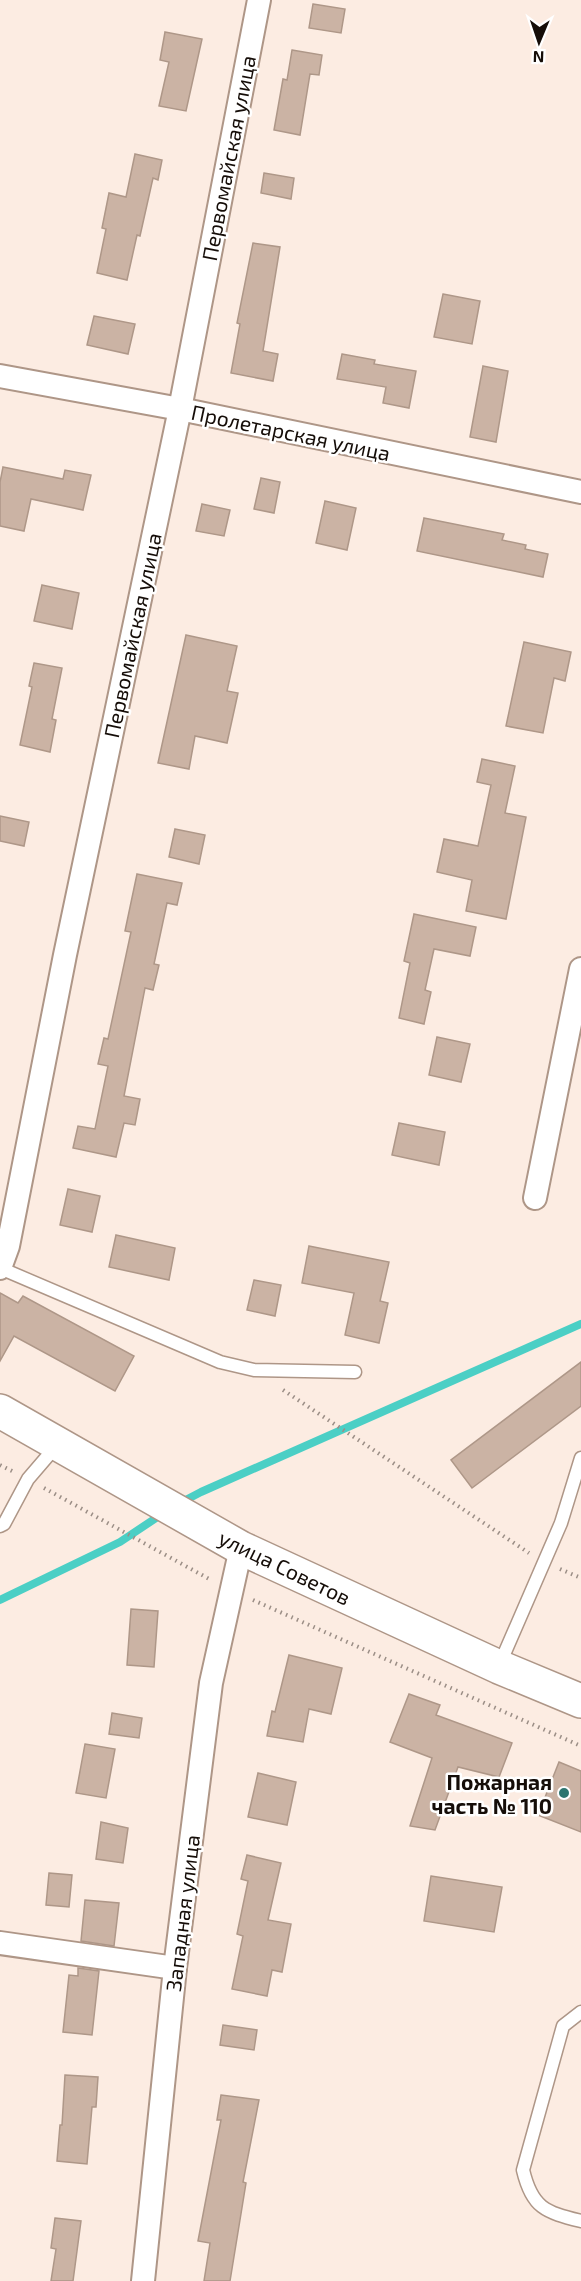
<svg xmlns="http://www.w3.org/2000/svg" width="581" height="2281" font-family="'Exo 2',sans-serif">
  <rect width="100%" height="100%" fill="#fcece2"/>
  <g fill="none" stroke-linecap="round" stroke-linejoin="round">
    <g stroke="#4bcfc5" stroke-width="8">
      <path d="M 180,1503 L 201,1492 L 581,1324"/>
      <path d="M 0,1600 L 120,1542 L 162,1514"/>
    </g>
  </g>
  <g fill="#cbb3a4" stroke="#ae9788" stroke-width="1.5">
    <path d="M 313,4 L 345,9 L 341,33 L 309,28 Z"/>
    <path d="M 165,32 L 202,39 L 186,111 L 159,106 L 169,62 L 160,60 Z"/>
    <path d="M 292,50 L 322,55 L 319,75 L 310,74 L 300,135 L 274,130 L 283,79 L 287,80 Z"/>
    <path d="M 135,154 L 162,160 L 158,180 L 153,178 L 140,236 L 137,235 L 127,280 L 97,273 L 106,229 L 102,228 L 109,193 L 126,197 Z"/>
    <path d="M 264,173 L 294,178 L 291,199 L 261,193 Z"/>
    <path d="M 253,243 L 280,247 L 263,351 L 278,354 L 273,381 L 231,373 L 240,324 L 237,323 Z"/>
    <path d="M 443,294 L 480,301 L 472,344 L 434,337 Z"/>
    <path d="M 94,316 L 135,324 L 128,354 L 87,345 Z"/>
    <path d="M 342,354 L 375,360 L 374,364 L 416,371 L 409,408 L 383,403 L 386,387 L 337,379 Z"/>
    <path d="M 483,366 L 508,371 L 496,442 L 470,437 Z"/>
    <path d="M 3,467 L 63,479 L 65,470 L 91,475 L 83,510 L 31,499 L 24,531 L 0,526 L 0,482 Z"/>
    <path d="M 261,478 L 280,482 L 274,513 L 254,509 Z"/>
    <path d="M 325,501 L 356,508 L 347,550 L 316,543 Z"/>
    <path d="M 202,504 L 230,510 L 224,536 L 196,531 Z"/>
    <path d="M 424,518 L 504,534 L 502,540 L 526,545 L 525,549 L 548,554 L 543,577 L 417,551 Z"/>
    <path d="M 42,585 L 79,593 L 72,629 L 34,621 Z"/>
    <path d="M 186,635 L 237,646 L 227,691 L 238,693 L 227,743 L 195,736 L 189,769 L 158,763 Z"/>
    <path d="M 524,642 L 571,652 L 565,681 L 554,678 L 543,733 L 506,726 Z"/>
    <path d="M 34,663 L 62,668 L 52,719 L 56,720 L 50,752 L 20,745 L 32,687 L 29,686 Z"/>
    <path d="M 482,759 L 515,766 L 505,813 L 526,817 L 506,919 L 466,911 L 472,880 L 437,872 L 444,839 L 478,846 L 491,785 L 477,782 Z"/>
    <path d="M 0,816 L 29,822 L 24,846 L 0,841 Z"/>
    <path d="M 175,829 L 205,835 L 199,864 L 169,857 Z"/>
    <path d="M 137,874 L 182,883 L 177,905 L 167,903 L 154,964 L 159,965 L 153,990 L 145,988 L 124,1096 L 140,1099 L 135,1125 L 124,1123 L 116,1157 L 73,1148 L 78,1126 L 95,1129 L 108,1066 L 98,1064 L 104,1038 L 108,1039 L 131,932 L 125,931 Z"/>
    <path d="M 414,914 L 476,927 L 470,956 L 434,949 L 425,990 L 431,992 L 424,1024 L 399,1018 L 410,963 L 404,961 Z"/>
    <path d="M 437,1037 L 470,1044 L 461,1082 L 429,1075 Z"/>
    <path d="M 399,1123 L 445,1132 L 439,1165 L 392,1155 Z"/>
    <path d="M 68,1189 L 100,1196 L 92,1232 L 60,1225 Z"/>
    <path d="M 116,1235 L 175,1248 L 169,1280 L 109,1267 Z"/>
    <path d="M 309,1246 L 389,1262 L 380,1301 L 388,1303 L 379,1343 L 345,1335 L 354,1293 L 302,1283 Z"/>
    <path d="M 254,1280 L 281,1285 L 275,1316 L 247,1310 Z"/>
    <path d="M 0,1293 L 18,1303 L 23,1296 L 134,1356 L 115,1391 L 14,1336 L 0,1361 Z"/>
    <path d="M 581,1362 L 581,1406 L 472,1488 L 451,1460 Z"/>
    <path d="M 131,1609 L 158,1611 L 154,1667 L 127,1665 Z"/>
    <path d="M 289,1655 L 342,1668 L 331,1714 L 309,1709 L 303,1742 L 267,1736 L 272,1711 L 275,1712 Z"/>
    <path d="M 409,1694 L 440,1705 L 436,1715 L 512,1743 L 499,1777 L 458,1767 L 435,1830 L 410,1826 L 432,1758 L 390,1742 Z"/>
    <path d="M 112,1713 L 142,1718 L 139,1738 L 109,1734 Z"/>
    <path d="M 85,1744 L 115,1749 L 106,1798 L 76,1793 Z"/>
    <path d="M 559,1762 L 581,1771 L 581,1832 L 538,1815 Z"/>
    <path d="M 258,1773 L 296,1782 L 287,1825 L 248,1817 Z"/>
    <path d="M 101,1822 L 128,1828 L 123,1863 L 96,1859 Z"/>
    <path d="M 247,1855 L 281,1863 L 268,1920 L 291,1924 L 282,1972 L 272,1970 L 267,1996 L 232,1989 L 243,1936 L 237,1934 L 248,1881 L 241,1879 Z"/>
    <path d="M 49,1873 L 72,1875 L 69,1907 L 46,1905 Z"/>
    <path d="M 431,1876 L 502,1887 L 494,1932 L 424,1921 Z"/>
    <path d="M 85,1900 L 119,1903 L 114,1946 L 81,1941 Z"/>
    <path d="M 78,1968 L 99,1971 L 92,2035 L 63,2032 L 69,1975 L 78,1976 Z"/>
    <path d="M 223,2025 L 257,2030 L 254,2050 L 220,2045 Z"/>
    <path d="M 65,2075 L 98,2077 L 96,2107 L 92,2107 L 87,2164 L 57,2161 L 60,2125 L 62,2125 Z"/>
    <path d="M 221,2095 L 259,2100 L 243,2182 L 246,2183 L 230,2281 L 204,2281 L 210,2243 L 198,2241 L 221,2120 L 217,2120 Z"/>
    <path d="M 55,2218 L 81,2221 L 73,2281 L 51,2281 L 56,2249 L 51,2248 Z"/>
  </g>
  <g fill="none" stroke-linecap="round" stroke-linejoin="round">
    <defs>
      <g id="lane">
        <path d="M 0,1268 L 220,1362 L 254,1370 L 355,1372"/>
        <path d="M 0,1526 L 4,1524 L 28,1479 L 58,1444"/>
        <path d="M 499,1666 L 561,1523 L 581,1458"/>
        <path d="M 581,2012 L 563,2026 L 523,2170 C 532,2208 545,2212 581,2221"/>
      </g>
      <g id="street">
        <path d="M 0,376 L 180,409 L 581,492"/>
        <path d="M 535,1198 L 581,969"/>
        <path d="M 0,1268 L 8,1246 L 65,955 L 180,409 L 259,0"/>
        <path d="M 0,1943 L 175,1968"/>
        <path d="M 143,2281 L 175,1968 L 211,1683 L 241,1548"/>
      </g>
      <path id="secondary" d="M 0,1411 L 241,1548 L 499,1667 L 581,1701"/>
    </defs>
    <use href="#lane" stroke="#ae9687" stroke-width="15"/>
    <use href="#street" stroke="#ae9687" stroke-width="26"/>
    <use href="#secondary" stroke="#ae9687" stroke-width="36"/>
    <g stroke="#9b8e86" stroke-width="4" stroke-dasharray="1.5 4.5" stroke-linecap="butt">
      <path d="M 283,1390 L 529,1553"/>
      <path d="M 0,1465 L 14,1472"/>
      <path d="M 44,1488 L 211,1580"/>
      <path d="M 560,1569 L 581,1578"/>
      <path d="M 253,1600 L 581,1746"/>
    </g>
    <use href="#lane" stroke="#fff" stroke-width="12"/>
    <use href="#street" stroke="#fff" stroke-width="22"/>
    <use href="#secondary" stroke="#fff" stroke-width="33"/>
  </g>
  <circle fill="#2c756f" stroke="#fff" stroke-width="2" cx="564" cy="1793" r="6"/>
  <g text-anchor="middle" dominant-baseline="central" stroke-width="5" stroke-linejoin="round" paint-order="stroke">
    <g font-size="21" fill="#150d08" stroke="#fff">
      <text transform="translate(228 158) rotate(-79)">Первомайская улица</text>
      <text transform="translate(291 432) rotate(12)">Пролетарская улица</text>
      <text transform="translate(132 635) rotate(-78)">Первомайская улица</text>
      <text transform="translate(285 1567) rotate(26)">улица Советов</text>
      <text transform="translate(182 1913) rotate(-83)">Западная улица</text>
    </g>
    <g font-size="21" font-weight="bold" fill="#150d08" stroke="#fff" text-anchor="end">
      <text x="552" y="1781">Пожарная<tspan x="552" dy="24">часть № 110</tspan></text>
    </g>
  </g>
  <g transform="translate(539 42) rotate(182)" stroke="#ffffff" stroke-width="4.5" paint-order="stroke">
  <path d="M0-4.5L10 22L0 15L-10 22Z" fill="#150d08"/>
  <text y="-9" font-size="16" font-weight="bold" text-anchor="middle" fill="#150d08">N</text>
  </g>
</svg>
